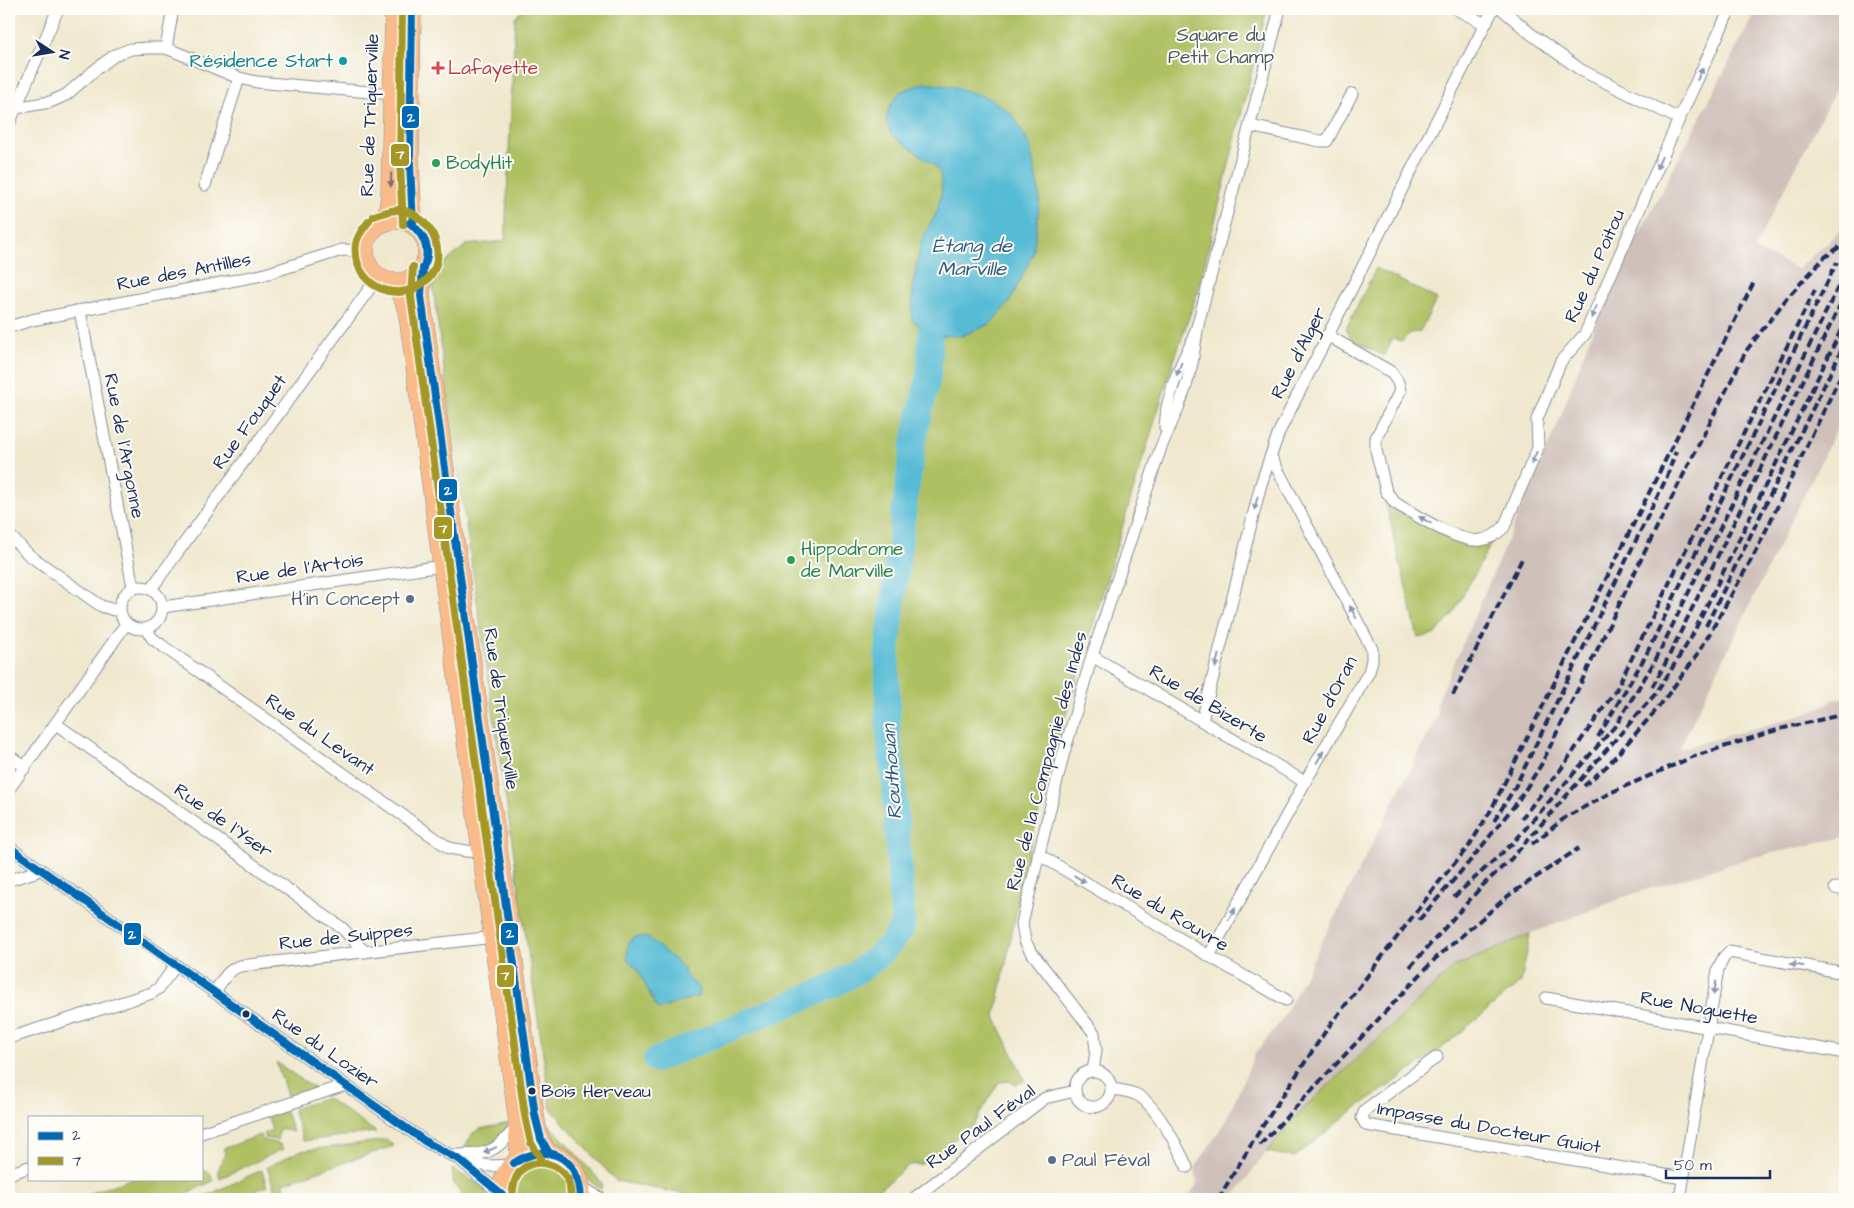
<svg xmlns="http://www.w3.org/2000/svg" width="1854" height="1208" font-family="'Architects Daughter',sans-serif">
  <rect width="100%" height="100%" fill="#fdfcf7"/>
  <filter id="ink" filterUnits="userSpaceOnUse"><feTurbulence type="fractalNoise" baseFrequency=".02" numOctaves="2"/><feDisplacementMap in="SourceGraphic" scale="10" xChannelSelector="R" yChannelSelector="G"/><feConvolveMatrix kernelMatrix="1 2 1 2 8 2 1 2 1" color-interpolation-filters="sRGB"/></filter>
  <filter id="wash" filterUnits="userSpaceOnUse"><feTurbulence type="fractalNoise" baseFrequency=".0096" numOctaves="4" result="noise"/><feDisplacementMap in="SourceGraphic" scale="20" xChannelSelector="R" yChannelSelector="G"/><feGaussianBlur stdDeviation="1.12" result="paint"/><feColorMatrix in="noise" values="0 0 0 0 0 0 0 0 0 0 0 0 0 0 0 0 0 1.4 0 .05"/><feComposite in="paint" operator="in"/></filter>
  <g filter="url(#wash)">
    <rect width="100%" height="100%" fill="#f0e8ce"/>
    <path fill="#cfc0ba" d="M 1757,9 L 1845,9 L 1845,71 L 1754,249 L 1798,269 L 1845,226 L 1845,412 L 1679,749 L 1809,713 L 1835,699 L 1845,697 L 1845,837 L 1750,858 L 1635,893 L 1530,934 L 1454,967 L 1298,1114 L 1266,1152 L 1232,1199 L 1186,1199 L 1197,1184 L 1195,1168 L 1226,1120 L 1255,1054 L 1283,1018 L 1438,715 L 1436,705 L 1556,428 L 1592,332 L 1619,272 Z"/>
    <g fill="#afc062" stroke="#657860">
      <path d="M 524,9 L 1267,9 L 1198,291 L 1170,372 L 1137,478 L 1060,735 L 1028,853 L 995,1017 L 1025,1080 L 1016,1085 L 1010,1081 L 999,1082 L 973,1125 L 922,1164 L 909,1165 L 867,1199 L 710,1199 L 616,1181 L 551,1109 L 451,423 L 433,287 L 441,266 L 466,245 L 505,241 L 515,17 Z"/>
      <path d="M 1376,268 L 1437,299 L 1420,331 C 1411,332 1407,334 1402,342 L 1393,338 L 1384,356 L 1351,339 L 1346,329 Z"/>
      <path d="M 1386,504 L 1466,546 L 1493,540 L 1452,616 L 1434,635 L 1418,638 Z"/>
      <path d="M 1530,934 L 1521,982 L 1436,1053 L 1352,1111 L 1295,1157 L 1266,1152 L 1298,1114 L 1454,967 Z"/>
      <path d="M 276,1062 L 315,1089 L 288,1098 Z"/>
      <path d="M 327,1098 L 376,1132 L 303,1141 L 293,1109 Z"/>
      <path d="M 286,1111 L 293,1132 L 280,1128 L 277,1140 L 265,1138 L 264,1133 L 272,1130 L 268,1117 Z"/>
      <path d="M 509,1123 C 502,1143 483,1150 464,1148 L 473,1133 L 480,1129 Z"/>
      <path d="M 553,1128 L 602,1183 L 601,1189 C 589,1184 550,1141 548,1129 Z"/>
      <path d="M 260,1135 L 262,1140 L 280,1144 L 283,1149 L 220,1178 L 218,1171 L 225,1153 L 223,1149 Z"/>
      <path d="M 387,1140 L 394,1146 L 283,1183 L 288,1199 L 278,1199 L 267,1167 L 300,1151 Z"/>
      <path d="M 541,1164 C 560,1166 572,1180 570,1199 L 512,1199 C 509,1180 522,1166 541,1164 Z"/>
      <path d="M 201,1168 L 210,1174 L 213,1181 L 175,1199 L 90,1199 L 90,1193 L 131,1179 L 201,1179 Z"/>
      <path d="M 452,1169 L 482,1186 L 490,1199 L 465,1199 L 454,1184 Z"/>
      <path d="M 262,1170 L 267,1187 L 253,1191 L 256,1199 L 199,1199 Z"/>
    </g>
    <g fill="#57bbd5" stroke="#39759a">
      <path d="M 923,83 L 952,86 L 991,99 L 1012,114 L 1030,146 L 1040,199 L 1033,254 L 1009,303 L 990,324 L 961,336 L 930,335 L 912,320 L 913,285 L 922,239 L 937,212 L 942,190 L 940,173 L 933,164 L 891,134 L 886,120 L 889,108 L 900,92 Z"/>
      <path d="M 634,937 L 643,937 L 650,939 L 684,968 L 684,973 L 699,989 L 698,997 L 688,999 L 661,1009 L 657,1008 L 638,970 L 628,960 L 627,955 L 629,943 Z"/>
    </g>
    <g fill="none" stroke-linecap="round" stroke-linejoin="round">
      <path stroke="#57bbd5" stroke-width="25" d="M 656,1060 C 690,1046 724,1032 758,1017 C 807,997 877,975 903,925 L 894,785 L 888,730 L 887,656 L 899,548 L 913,444 L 929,374 L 930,335"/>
    </g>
  </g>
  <g filter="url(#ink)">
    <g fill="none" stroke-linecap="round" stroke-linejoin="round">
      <defs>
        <g id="minor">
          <path d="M 1456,9 L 1485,24"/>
          <path d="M 1502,9 L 1531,34 L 1581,70 L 1679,119"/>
          <path d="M 166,48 L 173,9"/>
          <path d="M 16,108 L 50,102 L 66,95 L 95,70 L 115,55 L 131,49 L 148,48 L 166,48 L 239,78 L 257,82 L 392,94"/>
          <path d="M 9,124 L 58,9"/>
          <path d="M 1250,126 L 1320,141 L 1327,141 L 1352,94"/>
          <path d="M 205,185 L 239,78"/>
          <path d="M 80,311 L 133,587"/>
          <path d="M 9,327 L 32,320 L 262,275 L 342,250 L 365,251"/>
          <path d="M 1327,335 L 1391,372 L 1398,382 L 1400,391 L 1376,438 L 1376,450 L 1386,491 L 1395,503 C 1414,514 1460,544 1481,540 C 1491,539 1498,533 1504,527 L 1538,448 L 1537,419 L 1561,361 L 1585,334 L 1679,119 L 1730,9"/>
          <path d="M 1165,428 L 1167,407 L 1174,382 L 1183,360 L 1191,344 L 1198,324 L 1280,9"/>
          <path d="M 9,535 L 29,555 L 101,606 L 114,610 L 119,607"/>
          <circle cx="141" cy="608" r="21"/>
          <path d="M 151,589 L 378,277"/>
          <path d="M 163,607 L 442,566"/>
          <path d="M 146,629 L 152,638 L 164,647 L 449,848 L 466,851 L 482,852"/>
          <path d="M 1092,656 L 1305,782"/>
          <path d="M 1202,721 L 1261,484 L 1279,432 L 1493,9"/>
          <path d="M 56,724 L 342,928 L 365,952"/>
          <path d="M 9,755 L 25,768"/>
          <path d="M 9,789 L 126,624"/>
          <path d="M 9,847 L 426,1142 L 460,1160 L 502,1195"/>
          <path d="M 1038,854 L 1209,956 L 1286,1000"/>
          <path d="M 9,880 L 35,872 L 38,868"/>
          <path d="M 1835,888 L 1845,890"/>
          <path d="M 1209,956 L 1305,782 L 1369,672 L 1372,660 L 1372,649 L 1271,457"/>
          <path d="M 215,992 C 222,981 227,970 240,966 L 494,937"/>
          <path d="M 1546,998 L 1845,1053"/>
          <path d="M 9,1038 L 152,993 L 159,988 L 176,965"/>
          <path d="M 1437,1057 L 1365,1110 L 1362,1118 L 1366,1125 L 1683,1178"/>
          <circle cx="1093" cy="1089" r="18"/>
          <path d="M 1093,1071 L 1096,1051 L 1094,1033 L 1030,950 L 1025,941 L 1022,923 L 1063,756 L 1092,656 L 1161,447 L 1178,408 L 1186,386 L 1192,363 L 1198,324"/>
          <path d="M 1112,1089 C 1119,1090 1128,1091 1135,1094 C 1154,1101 1179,1149 1187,1167"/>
          <path d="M 201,1133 L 345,1085"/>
          <path d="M 452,1155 C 489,1155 495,1153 519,1124"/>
          <path d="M 464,1161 L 489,1166 L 512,1165"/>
          <path d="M 9,1174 L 29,1167"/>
          <path d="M 581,1187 L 602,1199"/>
          <path d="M 913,1199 L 1045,1098 L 1075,1091"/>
          <path d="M 1680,1199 L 1718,969 L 1724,957 L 1729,952 L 1845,973"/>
        </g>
        <g id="primary">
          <path d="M 412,9 L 410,163 L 413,225"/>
          <circle cx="396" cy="251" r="31"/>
          <path d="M 386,222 L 390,195 L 394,9"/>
          <path d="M 423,268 L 421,296 L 532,1091 C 535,1111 535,1137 549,1153"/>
          <path d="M 393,282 L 404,301 L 408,316 L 517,1115 L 519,1159"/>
          <path d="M 502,1199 C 495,1138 587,1137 581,1199"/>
        </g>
      </defs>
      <use href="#minor" stroke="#868c96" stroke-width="13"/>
      <use href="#primary" stroke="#868c96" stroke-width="19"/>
      <use href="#minor" stroke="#fff" stroke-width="11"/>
      <use href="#primary" stroke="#fabb8b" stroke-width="18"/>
      <g stroke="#1b2f5e" stroke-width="4" stroke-dasharray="8 4" stroke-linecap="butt">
        <path d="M 1706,626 L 1845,343"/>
        <path d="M 1652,687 L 1664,666 L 1845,295"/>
        <path d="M 1453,695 L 1523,557"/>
        <path d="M 1598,737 L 1645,657 L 1837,262"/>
        <path d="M 1584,786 L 1608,765 L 1658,708 L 1698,654 L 1755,553 L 1845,367"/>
        <path d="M 1521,819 L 1561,769 L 1616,690 L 1815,290"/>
        <path d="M 1494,821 L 1514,789 L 1666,479 L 1676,451"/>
        <path d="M 1532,844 L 1566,817 L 1612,792 L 1695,756 L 1780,729 L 1845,714"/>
        <path d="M 1454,897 L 1513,843 L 1616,725 L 1655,661 L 1845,273"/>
        <path d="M 1419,920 L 1470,861 L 1518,801 L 1541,765 L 1652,537 L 1746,351 L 1787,298 L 1825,257 L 1845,243"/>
        <path d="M 1410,967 L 1482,886 L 1511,859 L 1657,692 L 1691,638 L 1845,322"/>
        <path d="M 1260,1145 L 1436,958 L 1508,896 L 1579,848"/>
        <path d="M 1218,1199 L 1262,1127 L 1327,1029 L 1439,882 L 1469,846 L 1491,810 L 1755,280"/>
      </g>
      <defs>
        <g id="bus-1">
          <path d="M 412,9 L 410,163 L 413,225"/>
          <path d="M 410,223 C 422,233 432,246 425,263"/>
          <path d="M 410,223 C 422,233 430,246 425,263"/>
          <path d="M 423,268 L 421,296 L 535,1115 L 541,1139 L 549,1153"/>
          <path d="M 9,847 L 426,1142 L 460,1160 L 502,1195"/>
          <path d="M 514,1163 C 549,1140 580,1158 581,1199"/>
        </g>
        <g id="bus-2">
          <path d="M 402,9 L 400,163 L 403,225"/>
          <path d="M 369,221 C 364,228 357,235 356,244 C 351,282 393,306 423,283 C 452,261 434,215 400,210 C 391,209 382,214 374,216"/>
          <path d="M 413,267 L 411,297 L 525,1116 L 531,1143 L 541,1159"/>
          <path d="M 512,1199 C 513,1190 513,1181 519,1173 C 532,1156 559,1162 568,1180 C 571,1185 570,1193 571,1199"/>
        </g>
      </defs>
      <use href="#bus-1" stroke="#fdfcf7" stroke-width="11"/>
      <use href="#bus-2" stroke="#fdfcf7" stroke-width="11"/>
      <use href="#bus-1" stroke="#0069b4" stroke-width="8"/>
      <use href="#bus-2" stroke="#a49726" stroke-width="8"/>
    </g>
    <defs><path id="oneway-solid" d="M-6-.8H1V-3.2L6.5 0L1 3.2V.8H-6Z" transform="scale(1.25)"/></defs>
    <g fill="#8d97ae">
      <use href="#oneway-solid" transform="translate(1700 74) rotate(-65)"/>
      <use href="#oneway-solid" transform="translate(1659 163) rotate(114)"/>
      <use href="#oneway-solid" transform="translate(1594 312) rotate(113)"/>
      <use href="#oneway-solid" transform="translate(1179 369) rotate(111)"/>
      <use href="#oneway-solid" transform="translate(1534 458) rotate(113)"/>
      <use href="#oneway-solid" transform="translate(1256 503) rotate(104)"/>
      <use href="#oneway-solid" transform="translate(1425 520) rotate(-150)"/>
      <use href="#oneway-solid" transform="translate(1353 612) rotate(-118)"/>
      <use href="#oneway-solid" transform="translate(1217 661) rotate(104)"/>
      <use href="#oneway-solid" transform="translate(1320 757) rotate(-60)"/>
      <use href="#oneway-solid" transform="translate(1080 879) rotate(31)"/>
      <use href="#oneway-solid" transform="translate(1232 914) rotate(-61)"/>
      <use href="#oneway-solid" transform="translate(1797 965) rotate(-170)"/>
      <use href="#oneway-solid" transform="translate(1715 988) rotate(100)"/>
      <use href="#oneway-solid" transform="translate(490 1150) rotate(156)"/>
    </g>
    <use fill="#7f6e72" href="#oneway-solid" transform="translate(391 180) rotate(92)"/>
  </g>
  <circle fill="#0f9aa8" stroke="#fdfcf7" stroke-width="2" cx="343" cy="61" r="5"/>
  <path fill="#e0444e" stroke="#fdfcf7" stroke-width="2" d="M435.5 60.5h5v5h5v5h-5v5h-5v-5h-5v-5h5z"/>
  <g fill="#2e9e5b" stroke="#fdfcf7" stroke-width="2">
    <circle cx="436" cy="163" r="5"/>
    <circle cx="791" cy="560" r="5"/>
  </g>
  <g fill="#5c6f8a" stroke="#fdfcf7" stroke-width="2">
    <circle cx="410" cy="599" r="5"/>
    <circle cx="1052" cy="1160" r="5"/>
  </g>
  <g fill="#1b2f5e" stroke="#fdfcf7" stroke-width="2">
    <circle cx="246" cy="1014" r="4.5"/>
    <circle cx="532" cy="1091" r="4.5"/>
  </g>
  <g text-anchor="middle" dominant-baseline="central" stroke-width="4" stroke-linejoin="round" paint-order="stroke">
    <g font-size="18" fill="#1b2f5e" stroke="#fdfcf7" text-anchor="start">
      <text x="541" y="1091">Bois Herveau</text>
    </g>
    <g font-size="19" fill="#475a5f" stroke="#fdfcf7">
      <text x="1221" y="35">Square du<tspan x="1221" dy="22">Petit Champ</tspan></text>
    </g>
    <g font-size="19" fill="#0d838f" stroke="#fdfcf7" text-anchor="end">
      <text x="333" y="61">Résidence Start</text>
    </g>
    <g font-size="19" fill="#be3a42" stroke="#fdfcf7" text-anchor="start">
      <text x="448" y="68">Lafayette</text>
    </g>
    <g font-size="19" fill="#1b2f5e" stroke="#fdfcf7">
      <text transform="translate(370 115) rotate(-88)">Rue de Triquerville</text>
      <text transform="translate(1595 266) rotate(-66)">Rue du Poitou</text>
      <text transform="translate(184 272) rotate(-11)">Rue des Antilles</text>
      <text transform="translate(1299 353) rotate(-63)">Rue d'Alger</text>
      <text transform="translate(250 422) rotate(-54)">Rue Fouquet</text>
      <text transform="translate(124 446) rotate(79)">Rue de l'Argonne</text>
      <text transform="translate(300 569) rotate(-8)">Rue de l'Artois</text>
      <text transform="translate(1330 700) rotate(-62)">Rue d'Oran</text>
      <text transform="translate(1208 704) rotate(31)">Rue de Bizerte</text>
      <text transform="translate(501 709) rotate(82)">Rue de Triquerville</text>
      <text transform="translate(320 735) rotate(35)">Rue du Levant</text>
      <text transform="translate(1047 761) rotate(-75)">Rue de la Compagnie des Indes</text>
      <text transform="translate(223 821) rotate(35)">Rue de l'Yser</text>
      <text transform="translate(1170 913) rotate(31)">Rue du Rouvre</text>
      <text transform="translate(346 937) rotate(-6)">Rue de Suippes</text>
      <text transform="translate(1699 1008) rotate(10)">Rue Noguette</text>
      <text transform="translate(325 1049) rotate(35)">Rue du Lozier</text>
      <text transform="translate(981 1127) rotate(-36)">Rue Paul Féval</text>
      <text transform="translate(1489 1128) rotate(10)">Impasse du Docteur Guiot</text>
    </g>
    <g font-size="19" fill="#27864d" stroke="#fdfcf7" text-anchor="start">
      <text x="446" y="163">BodyHit</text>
      <text x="801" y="549">Hippodrome<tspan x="801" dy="22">de Marville</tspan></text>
    </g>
    <g font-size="19" fill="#4e5e75" stroke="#fdfcf7" text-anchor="end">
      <text x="400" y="599">H'in Concept</text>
      <text x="1062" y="1160" text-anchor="start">Paul Féval</text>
    </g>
    <g font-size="20" font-style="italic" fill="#2d5982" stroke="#fdfcf7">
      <text x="972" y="246">Étang de<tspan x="972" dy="23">Marville</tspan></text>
      <text transform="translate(892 772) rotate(-94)">Routhouan</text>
    </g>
  </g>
  <g stroke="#fdfcf7" stroke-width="2">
    <rect x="401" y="105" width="19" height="24" rx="5" fill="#0069b4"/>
    <rect x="390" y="143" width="20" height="24" rx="5" fill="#a49726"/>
    <rect x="438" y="478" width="20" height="24" rx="5" fill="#0069b4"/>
    <rect x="433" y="516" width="20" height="24" rx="5" fill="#a49726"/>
    <rect x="500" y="922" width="19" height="24" rx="5" fill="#0069b4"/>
    <rect x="123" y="922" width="19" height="24" rx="5" fill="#0069b4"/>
    <rect x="496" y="964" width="19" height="24" rx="5" fill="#a49726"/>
  </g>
  <g font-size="14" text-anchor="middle" font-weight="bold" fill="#fff">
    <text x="411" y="122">2</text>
    <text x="400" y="159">7</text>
    <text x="448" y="495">2</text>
    <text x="443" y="533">7</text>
    <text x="510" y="938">2</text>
    <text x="132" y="939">2</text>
    <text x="505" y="980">7</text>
  </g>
  <rect width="1854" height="1208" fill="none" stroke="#fdfcf7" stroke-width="30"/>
  <rect x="28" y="1116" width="175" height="65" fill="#fdfcf7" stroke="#a3aaba"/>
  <rect x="38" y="1132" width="25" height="8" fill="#0069b4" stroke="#a3aaba"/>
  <text x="72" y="1140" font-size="15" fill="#1b2f5e">2</text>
  <rect x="38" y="1157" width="25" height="8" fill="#a49726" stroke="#a3aaba"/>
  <text x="72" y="1166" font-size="15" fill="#1b2f5e">7</text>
  <g transform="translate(52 52) rotate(102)" stroke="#fdfcf7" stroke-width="4" paint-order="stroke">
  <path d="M0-4L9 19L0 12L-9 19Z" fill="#1b2f5e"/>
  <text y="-8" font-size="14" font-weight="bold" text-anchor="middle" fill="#1b2f5e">N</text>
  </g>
  <path d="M1666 1170v8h104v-8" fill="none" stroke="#1b2f5e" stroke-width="2.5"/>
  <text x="1674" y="1170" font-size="15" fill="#1b2f5e" stroke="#fdfcf7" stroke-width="4" paint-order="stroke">50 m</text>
</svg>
